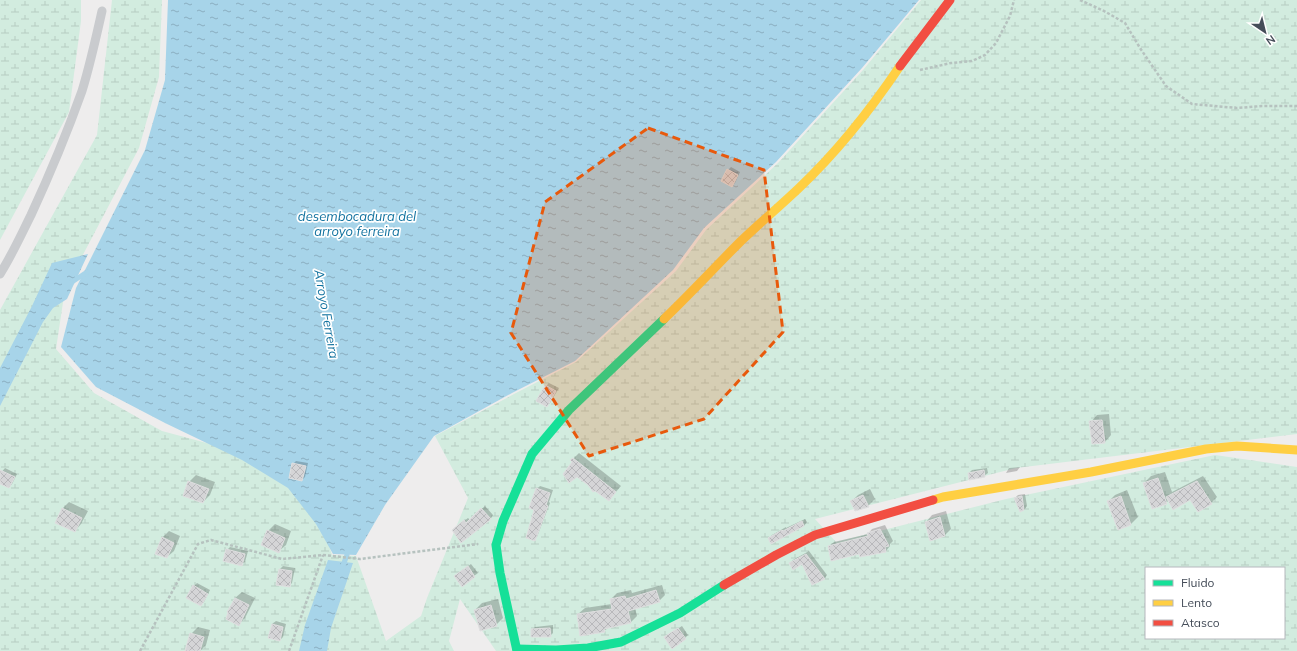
<svg xmlns="http://www.w3.org/2000/svg" width="1297" height="651" font-family="Mulish,sans-serif">
  <defs>
    <pattern id="wetland-marsh" width="20" height="14" patternUnits="userSpaceOnUse"><rect width="20" height="14" fill="#d2ecdf"/><path d="M1 5h8M5 5V1M11 12h8M15 12V8" fill="none" stroke="#b6ccc2"/></pattern>
    <pattern id="water-ripples" width="26" height="14" patternUnits="userSpaceOnUse"><rect width="26" height="14" fill="#a7d4e9"/><path d="M2 4q2-2 4 0t4 0M15 11q2-2 4 0t4 0" fill="none" stroke="#8aaec0"/></pattern>
    <pattern id="building-cross-hatch" width="8" height="8" patternUnits="userSpaceOnUse"><rect width="8" height="8" fill="#d5d5d7"/><path d="M0 0l8 8M0 8l8-8" fill="none" stroke="#b8b8bb"/></pattern>
  </defs>
  <rect width="100%" height="100%" fill="#eeeded"/>
  <g fill="url(#wetland-marsh)" fill-rule="evenodd">
    <path d="M 0,0 L 81,0 L 81,21 L 69,112 L 0,240 Z"/>
    <path d="M 112,0 L 162,0 L 159,77 L 139,148 L 65,289 L 56,349 L 94,393 L 162,431 L 244,453 L 290,477 L 321,521 L 332,555 L 356,556 L 386,641 L 421,616 L 427,598 L 468,498 L 435,436 L 514,394 L 576,362 L 676,271 L 706,230 L 778,163 L 863,70 L 921,0 L 1297,0 L 1297,434 L 1016,468 L 815,519 L 836,542 L 1006,499 L 1215,455 L 1297,467 L 1297,651 L 496,651 L 460,599 L 449,641 L 454,651 L 0,651 L 0,310 L 97,135 ZM 1146,568 L 1284,568 L 1284,638 L 1146,638 Z"/>
  </g>
  <g fill="url(#water-ripples)">
    <path d="M 168,0 L 919,0 L 862,68 L 776,162 L 704,228 L 673,270 L 575,361 L 512,393 L 434,436 L 385,505 L 356,555 L 333,554 L 316,524 L 288,488 L 242,460 L 165,423 L 96,387 L 61,347 L 76,288 L 145,150 L 165,80 Z"/>
    <path d="M 88,254 L 67,299 L 53,308 L 43,322 L 0,406 L 0,368 L 32,306 L 52,263 Z"/>
    <path d="M 328,560 L 353,563 L 331,628 L 327,651 L 299,651 L 305,625 Z"/>
  </g>
  <g fill="#0003">
    <path d="M 731,167 L 740,172 L 735,183 L 732,186 L 728,170 Z"/>
    <path d="M 549,383 L 559,388 L 550,403 L 547,406 L 546,386 Z"/>
    <path d="M 1109,414 L 1111,435 L 1105,442 L 1091,422 L 1097,415 Z"/>
    <path d="M 579,453 L 621,486 L 609,500 L 572,460 Z"/>
    <path d="M 296,461 L 308,463 L 305,477 L 302,480 L 293,464 Z"/>
    <path d="M 1020,467 L 1017,471 L 1006,473 L 1009,468 Z"/>
    <path d="M 5,468 L 17,474 L 12,484 L 9,487 L 0,483 L 0,474 Z"/>
    <path d="M 987,468 L 988,473 L 984,476 L 969,473 L 972,470 Z"/>
    <path d="M 1165,472 L 1172,492 L 1203,476 L 1217,497 L 1211,503 L 1198,511 L 1190,499 L 1169,500 L 1166,503 L 1144,483 L 1151,476 Z"/>
    <path d="M 196,475 L 215,482 L 210,495 L 203,502 L 189,482 Z"/>
    <path d="M 540,486 L 553,490 L 549,502 L 550,503 L 537,537 L 534,540 L 535,510 L 537,489 Z"/>
    <path d="M 870,489 L 875,499 L 868,506 L 852,501 L 858,495 Z"/>
    <path d="M 1127,490 L 1138,517 L 1131,524 L 1119,529 L 1108,502 L 1115,495 Z"/>
    <path d="M 1025,494 L 1027,506 L 1024,510 L 1015,498 L 1018,495 Z"/>
    <path d="M 69,502 L 88,511 L 81,524 L 75,531 L 62,509 Z"/>
    <path d="M 485,506 L 493,515 L 490,520 L 456,527 L 468,518 L 470,520 Z"/>
    <path d="M 946,511 L 951,529 L 945,535 L 926,522 L 932,515 Z"/>
    <path d="M 805,519 L 807,522 L 804,526 L 769,538 L 772,535 L 786,527 L 786,528 Z"/>
    <path d="M 275,524 L 291,531 L 286,545 L 279,551 L 268,531 Z"/>
    <path d="M 885,525 L 893,541 L 890,544 L 890,546 L 886,551 L 860,553 L 829,546 L 834,542 L 868,534 L 872,529 Z"/>
    <path d="M 169,531 L 180,536 L 174,551 L 167,557 L 162,538 Z"/>
    <path d="M 230,547 L 248,551 L 245,562 L 241,565 L 227,550 Z"/>
    <path d="M 809,551 L 827,575 L 825,578 L 812,584 L 802,563 L 790,563 L 793,560 Z"/>
    <path d="M 471,564 L 478,573 L 462,585 L 458,573 Z"/>
    <path d="M 283,566 L 295,568 L 292,583 L 289,586 L 280,569 Z"/>
    <path d="M 197,583 L 210,590 L 204,602 L 201,605 L 194,586 Z"/>
    <path d="M 662,585 L 665,595 L 659,601 L 635,608 L 637,616 L 630,623 L 608,628 L 604,631 L 578,614 L 585,608 L 612,604 L 611,599 L 617,593 L 631,590 L 632,593 Z"/>
    <path d="M 242,592 L 255,598 L 245,618 L 238,625 L 228,612 L 235,598 Z"/>
    <path d="M 498,599 L 503,618 L 496,625 L 475,610 L 482,603 Z"/>
    <path d="M 276,621 L 286,624 L 283,637 L 280,640 L 272,624 Z"/>
    <path d="M 553,625 L 553,633 L 550,636 L 532,630 L 535,627 Z"/>
    <path d="M 682,626 L 688,635 L 685,638 L 669,634 Z"/>
    <path d="M 198,627 L 210,630 L 206,645 L 200,651 L 195,651 L 191,634 Z"/>
  </g>
  <g fill="none" stroke-linecap="round" stroke-linejoin="round">
    <g stroke="#a7d4e9" stroke-width="5">
      <path d="M 72,282 L 87,272"/>
      <path d="M 342,568 L 347,555 L 347,549"/>
    </g>
  </g>
  <g fill="url(#building-cross-hatch)" stroke="#dfdfe0">
    <path d="M 727,169 L 738,175 L 732,187 L 721,181 Z"/>
    <path d="M 545,385 L 556,391 L 547,407 L 536,401 Z"/>
    <path d="M 1102,420 L 1105,443 L 1092,444 L 1089,421 Z"/>
    <path d="M 573,458 L 616,492 L 609,501 L 595,491 L 593,492 L 588,485 L 577,477 L 569,483 L 563,474 L 572,462 L 570,460 Z"/>
    <path d="M 292,463 L 306,466 L 302,481 L 289,478 Z"/>
    <path d="M 0,470 L 15,477 L 9,488 L 0,484 Z"/>
    <path d="M 984,470 L 985,477 L 969,480 L 968,473 Z"/>
    <path d="M 1158,478 L 1167,504 L 1152,509 L 1143,483 Z"/>
    <path d="M 188,481 L 209,489 L 203,503 L 183,496 Z"/>
    <path d="M 1197,481 L 1212,504 L 1198,512 L 1190,500 L 1173,510 L 1166,497 Z"/>
    <path d="M 536,488 L 550,493 L 546,505 L 548,506 L 535,541 L 526,538 L 534,510 L 529,508 Z"/>
    <path d="M 863,495 L 869,507 L 855,511 L 850,501 Z"/>
    <path d="M 1022,496 L 1024,510 L 1020,512 L 1014,498 Z"/>
    <path d="M 1121,496 L 1131,525 L 1118,530 L 1107,501 Z"/>
    <path d="M 62,508 L 82,518 L 75,532 L 55,523 Z"/>
    <path d="M 481,508 L 491,519 L 490,520 L 461,543 L 452,530 L 464,520 L 466,523 Z"/>
    <path d="M 940,517 L 945,536 L 930,541 L 925,522 Z"/>
    <path d="M 802,521 L 804,526 L 771,544 L 768,538 L 782,530 L 783,531 Z"/>
    <path d="M 880,529 L 889,546 L 885,547 L 886,552 L 860,557 L 859,554 L 831,561 L 828,546 L 868,536 L 867,533 Z"/>
    <path d="M 267,530 L 285,538 L 279,553 L 261,545 Z"/>
    <path d="M 162,537 L 174,543 L 167,558 L 155,554 Z"/>
    <path d="M 226,549 L 245,554 L 242,566 L 223,561 Z"/>
    <path d="M 806,554 L 825,579 L 812,585 L 802,564 L 793,570 L 789,563 Z"/>
    <path d="M 468,566 L 475,577 L 462,587 L 454,576 Z"/>
    <path d="M 279,569 L 292,571 L 290,587 L 276,585 Z"/>
    <path d="M 193,585 L 208,594 L 201,606 L 186,598 Z"/>
    <path d="M 656,590 L 660,602 L 628,611 L 631,623 L 604,629 L 605,632 L 580,636 L 577,614 L 612,609 L 610,599 L 625,596 L 626,599 Z"/>
    <path d="M 235,598 L 249,605 L 239,626 L 226,619 L 228,612 L 227,612 Z"/>
    <path d="M 491,605 L 497,626 L 480,631 L 474,610 Z"/>
    <path d="M 272,624 L 283,627 L 280,641 L 268,638 Z"/>
    <path d="M 550,628 L 551,637 L 531,637 L 531,629 Z"/>
    <path d="M 678,628 L 686,639 L 672,649 L 664,637 Z"/>
    <path d="M 190,633 L 204,637 L 200,651 L 185,651 Z"/>
  </g>
  <g fill="none" stroke-linecap="round" stroke-linejoin="round">
    <g stroke="#b6c2bf" stroke-width="2.5" stroke-dasharray="3 2" stroke-linecap="butt">
      <path d="M 1080,0 L 1104,11 L 1125,23 L 1140,48 L 1166,86 L 1192,104 L 1237,108 L 1262,106 L 1297,106"/>
      <path d="M 920,70 L 951,63 L 972,61 L 985,55 L 996,43 L 1010,16 L 1014,0"/>
      <path d="M 140,651 L 198,544 L 211,540 L 282,559 L 323,555 L 360,559 L 478,544"/>
      <path d="M 289,651 L 323,555"/>
    </g>
    <path stroke="#c9cbce" stroke-width="9" d="M 0,274 C 12,255 21,235 31,215 C 50,174 67,133 82,91 C 90,65 96,38 102,11"/>
    <g stroke="#16e098" stroke-width="9">
      <path d="M 517,649 L 556,650 L 588,648 L 621,642 L 680,613 L 724,585"/>
      <path d="M 517,651 L 500,573 L 496,545 L 503,521 L 532,454 L 569,410 L 664,319"/>
    </g>
    <g stroke="#ffcf43" stroke-width="9">
      <path d="M 664,319 C 690,294 715,267 741,241 C 760,223 780,206 799,188 C 838,151 871,109 900,66"/>
      <path d="M 933,500 L 943,497 L 1091,472 L 1206,449 L 1237,446 L 1297,450"/>
    </g>
    <g stroke="#f24e42" stroke-width="9">
      <path d="M 900,66 L 950,0"/>
      <path d="M 724,585 L 776,555 L 815,535 L 933,500"/>
    </g>
  </g>
  <path fill="#e8590c" fill-opacity="0.2" stroke="#e8590c" stroke-width="3" stroke-dasharray="8 5" stroke-linejoin="round" d="M 648,128 L 764,170 L 783,332 L 704,419 L 589,456 L 511,333 L 545,202 Z"/>
  <g text-anchor="middle" dominant-baseline="central" stroke-width="3.5" stroke-linejoin="round" paint-order="stroke">
    <g font-size="13" font-style="italic" fill="#11729f" stroke="#fff">
      <text x="357" y="216">desembocadura del<tspan x="357" dy="15">arroyo ferreira</tspan></text>
      <text transform="translate(327 314) rotate(80)">Arroyo Ferreira</text>
    </g>
  </g>
  <rect x="1145" y="567" width="140" height="72" fill="#ffffff" stroke="#b5b8bd"/>
  <rect x="1153" y="580" width="20" height="6" fill="#16e098" stroke="#b5b8bd"/>
  <text x="1181" y="587" font-size="12" fill="#454d59">Fluido</text>
  <rect x="1153" y="600" width="20" height="6" fill="#ffcf43" stroke="#b5b8bd"/>
  <text x="1181" y="607" font-size="12" fill="#454d59">Lento</text>
  <rect x="1153" y="620" width="20" height="6" fill="#f24e42" stroke="#b5b8bd"/>
  <text x="1181" y="627" font-size="12" fill="#454d59">Atasco</text>
  <g transform="translate(1265 32) rotate(145)" stroke="#ffffff" stroke-width="3" paint-order="stroke">
  <path d="M0-3L7 15L0 10L-7 15Z" fill="#454d59"/>
  <text y="-6" font-size="11" font-weight="bold" text-anchor="middle" fill="#454d59">N</text>
  </g>
</svg>
